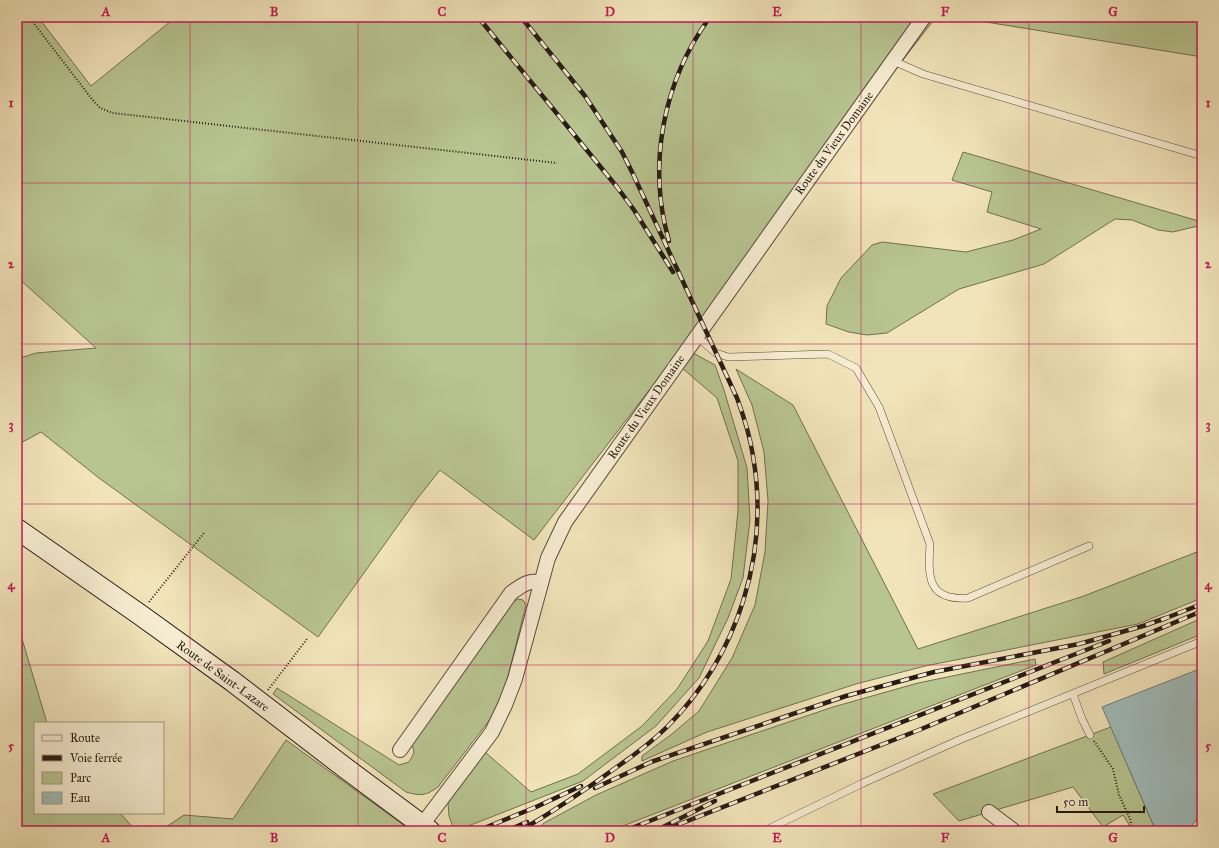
<svg xmlns="http://www.w3.org/2000/svg" width="1219" height="848" font-family="'IM FELL Great Primer',serif">
  <rect width="100%" height="100%" fill="#f2e4ba"/>
  <filter id="stains"><feTurbulence type="fractalNoise" baseFrequency=".005" numOctaves="4"/><feColorMatrix values="0 0 0 0 .2 0 0 0 0 .09 0 0 0 0 .02 0 0 0 .5 -.17"/></filter>
  <radialGradient id="worn" r=".72"><stop offset=".6" stop-color="#630" stop-opacity="0"/><stop offset="1" stop-color="#630" stop-opacity=".3"/></radialGradient>
  <g fill="#b8c591" stroke="#6f7053">
    <path d="M 17,17 L 38,17 L 91,86 L 176,17 L 936,17 L 534,540 L 440,470 L 417,499 L 318,637 L 99,478 L 41,432 L 17,445 L 17,359 L 36,353 L 96,348 L 17,277 Z"/>
    <path d="M 955,17 L 1202,17 L 1202,57 Z"/>
    <path d="M 963,152 L 1202,222 L 1202,225 L 1173,232 L 1158,230 L 1132,220 L 1115,219 L 1044,264 L 959,289 L 887,333 L 867,335 L 849,332 L 826,324 L 827,306 L 841,278 L 872,245 L 882,242 L 966,252 L 1013,240 L 1041,229 L 987,212 L 992,192 L 952,180 Z"/>
    <path d="M 695,354 L 715,365 L 724,390 L 747,468 L 750,520 L 743,578 L 728,618 L 699,678 L 656,726 L 583,781 L 458,830 L 453,827 L 449,816 L 448,803 L 485,752 L 531,792 L 578,774 L 642,726 L 677,689 L 708,641 L 731,579 L 738,511 L 738,461 L 717,398 L 682,368 L 689,356 Z"/>
    <path d="M 736,369 L 793,405 L 918,649 L 1084,596 L 1202,550 L 1202,598 L 1138,624 L 925,666 L 856,684 L 707,732 L 642,761 L 642,756 L 672,734 L 699,711 L 732,658 L 755,605 L 765,552 L 768,501 L 764,452 L 752,405 Z"/>
    <path d="M 518,599 L 523,600 L 526,605 L 507,680 L 495,713 L 438,787 C 426,796 420,796 406,792 L 273,694 L 277,688 L 399,765 L 409,762 L 414,753 L 412,743 L 513,602 Z"/>
    <path d="M 1202,618 L 1202,634 L 1104,674 L 1103,662 Z"/>
    <path d="M 17,631 L 20,632 L 47,723 L 35,723 L 35,813 L 120,813 L 136,831 L 17,831 Z"/>
    <path d="M 1035,659 L 1036,665 L 610,831 L 535,831 L 544,823 L 596,795 L 673,761 L 833,707 L 918,683 Z"/>
    <path d="M 1111,727 L 1155,829 L 1154,831 L 1133,831 L 1123,815 L 1103,827 L 1073,787 L 959,821 L 933,794 Z"/>
    <path d="M 286,740 L 412,831 L 160,831 L 184,815 L 233,819 Z"/>
  </g>
  <path fill="#a0bcbb" stroke="#6f7b79" d="M 1202,668 L 1202,812 L 1188,831 L 1156,831 L 1102,707 Z"/>
  <g fill="none" stroke-linecap="round" stroke-linejoin="round">
    <defs>
      <g id="lane">
        <path d="M 893,60 L 898,63 L 923,74 L 1202,156"/>
        <path d="M 696,336 L 716,353 L 728,357 L 828,354 L 856,368 L 879,407 L 930,544 C 928,576 927,601 968,598 L 1089,546"/>
        <path d="M 1073,694 L 1082,719 L 1090,735"/>
        <path d="M 764,831 L 863,783 L 959,740 L 1202,641"/>
      </g>
      <g id="street">
        <path d="M 400,750 L 511,593 C 521,586 529,579 541,583"/>
        <path d="M 989,812 L 1014,831"/>
        <path d="M 422,825 L 492,732 L 505,705 L 515,679 L 548,558 L 565,522 L 924,17"/>
      </g>
      <path id="secondary" d="M 17,529 L 139,614 L 232,681 L 344,767 L 430,831"/>
    </defs>
    <use href="#lane" stroke="#594c3e" stroke-width="8"/>
    <use href="#street" stroke="#594c3e" stroke-width="16"/>
    <use href="#secondary" stroke="#261a15" stroke-width="22"/>
    <g stroke="#261a15" stroke-width="2" stroke-dasharray="1 2" stroke-linecap="butt">
      <path d="M 29,17 L 91,98 L 100,108 L 113,113 L 557,163"/>
      <path d="M 149,602 L 204,533"/>
      <path d="M 268,690 L 307,639"/>
      <path d="M 1094,741 L 1113,769 L 1119,795 L 1131,821 L 1130,831"/>
      <path d="M 1197,831 L 1202,824"/>
    </g>
    <use href="#lane" stroke="#f7edd2" stroke-width="7"/>
    <use href="#street" stroke="#f7edd2" stroke-width="14"/>
    <use href="#secondary" stroke="#f7edd2" stroke-width="20"/>
    <defs>
      <g id="rail">
        <path d="M 478,17 L 617,187 L 634,210 L 673,272"/>
        <path d="M 669,241 C 647,165 663,81 710,17"/>
        <path d="M 1161,620 L 1202,604"/>
        <path d="M 595,788 L 651,762 L 846,696 L 934,672 L 1079,644 L 1143,626 L 1166,618"/>
        <path d="M 477,831 L 536,807 L 581,786"/>
        <path d="M 506,831 L 527,822"/>
        <path d="M 520,831 C 552,812 584,791 614,769 C 633,756 652,742 668,726 C 738,655 770,554 753,456 C 750,436 744,417 737,398 L 633,174 L 622,152 L 585,96 L 521,17"/>
        <path d="M 624,831 L 1109,641"/>
        <path d="M 655,831 L 715,801"/>
        <path d="M 662,831 L 919,730 L 1202,611"/>
      </g>
    </defs>
    <use href="#rail" stroke="#261a15" stroke-width="4.5"/>
    <use href="#rail" stroke="#f7edd2" stroke-width="3" stroke-dasharray="9" stroke-linecap="butt"/>
  </g>
  <path fill="none" stroke="#c2185b" stroke-width="1" stroke-opacity="0.55" d="M 190,17 L 190,831M 358,17 L 358,831M 526,17 L 526,831M 693,17 L 693,831M 861,17 L 861,831M 1029,17 L 1029,831M 17,183 L 1202,183M 17,344 L 1202,344M 17,504 L 1202,504M 17,665 L 1202,665"/>
  <g text-anchor="middle" dominant-baseline="central" stroke-width="3.5" stroke-linejoin="round" paint-order="stroke">
    <g font-size="12" fill="#261a15" stroke="#f7edd2">
      <text transform="translate(834 143) rotate(-54)">Route du Vieux Domaine</text>
      <text transform="translate(646 407) rotate(-55)">Route du Vieux Domaine</text>
      <text transform="translate(223 676) rotate(36)">Route de Saint-Lazare</text>
    </g>
  </g>
  <rect width="1219" height="848" fill="none" stroke="#f2e4ba" stroke-width="44"/>
  <rect x="34" y="722" width="130" height="92" fill="#f7edd2" stroke="#a39986"/>
  <rect x="42" y="735" width="20" height="6" fill="#f7edd2" stroke="#a39986"/>
  <text x="70" y="742" font-size="12" fill="#261a15">Route</text>
  <rect x="42" y="755" width="20" height="6" fill="#261a15" stroke="#a39986"/>
  <text x="70" y="762" font-size="12" fill="#261a15">Voie ferrée</text>
  <rect x="42" y="772" width="20" height="12" fill="#b8c591" stroke="#a39986"/>
  <text x="70" y="782" font-size="12" fill="#261a15">Parc</text>
  <rect x="42" y="792" width="20" height="12" fill="#a0bcbb" stroke="#a39986"/>
  <text x="70" y="802" font-size="12" fill="#261a15">Eau</text>
  <path d="M1057 806v6h87v-6" fill="none" stroke="#261a15" stroke-width="2"/>
  <text x="1063" y="806" font-size="12" fill="#261a15" stroke="#f7edd2" stroke-width="3" paint-order="stroke">50 m</text>
  <rect x="22" y="22" width="1175" height="804" fill="none" stroke="#c2185b" stroke-width="1.5"/>
  <g font-size="13" text-anchor="middle" font-weight="bold" fill="#c2185b">
    <text x="106" y="16">A</text>
    <text x="274" y="16">B</text>
    <text x="442" y="16">C</text>
    <text x="610" y="16">D</text>
    <text x="777" y="16">E</text>
    <text x="945" y="16">F</text>
    <text x="1113" y="16">G</text>
    <text x="11" y="107">1</text>
    <text x="1208" y="107">1</text>
    <text x="11" y="268">2</text>
    <text x="1208" y="268">2</text>
    <text x="11" y="429">3</text>
    <text x="1208" y="429">3</text>
    <text x="11" y="589">4</text>
    <text x="1208" y="589">4</text>
    <text x="11" y="750">5</text>
    <text x="1208" y="750">5</text>
    <text x="106" y="842">A</text>
    <text x="274" y="842">B</text>
    <text x="442" y="842">C</text>
    <text x="610" y="842">D</text>
    <text x="777" y="842">E</text>
    <text x="945" y="842">F</text>
    <text x="1113" y="842">G</text>
  </g>
  <rect width="100%" height="100%" filter="url(#stains)"/>
  <rect width="100%" height="100%" fill="url(#worn)"/>
</svg>
